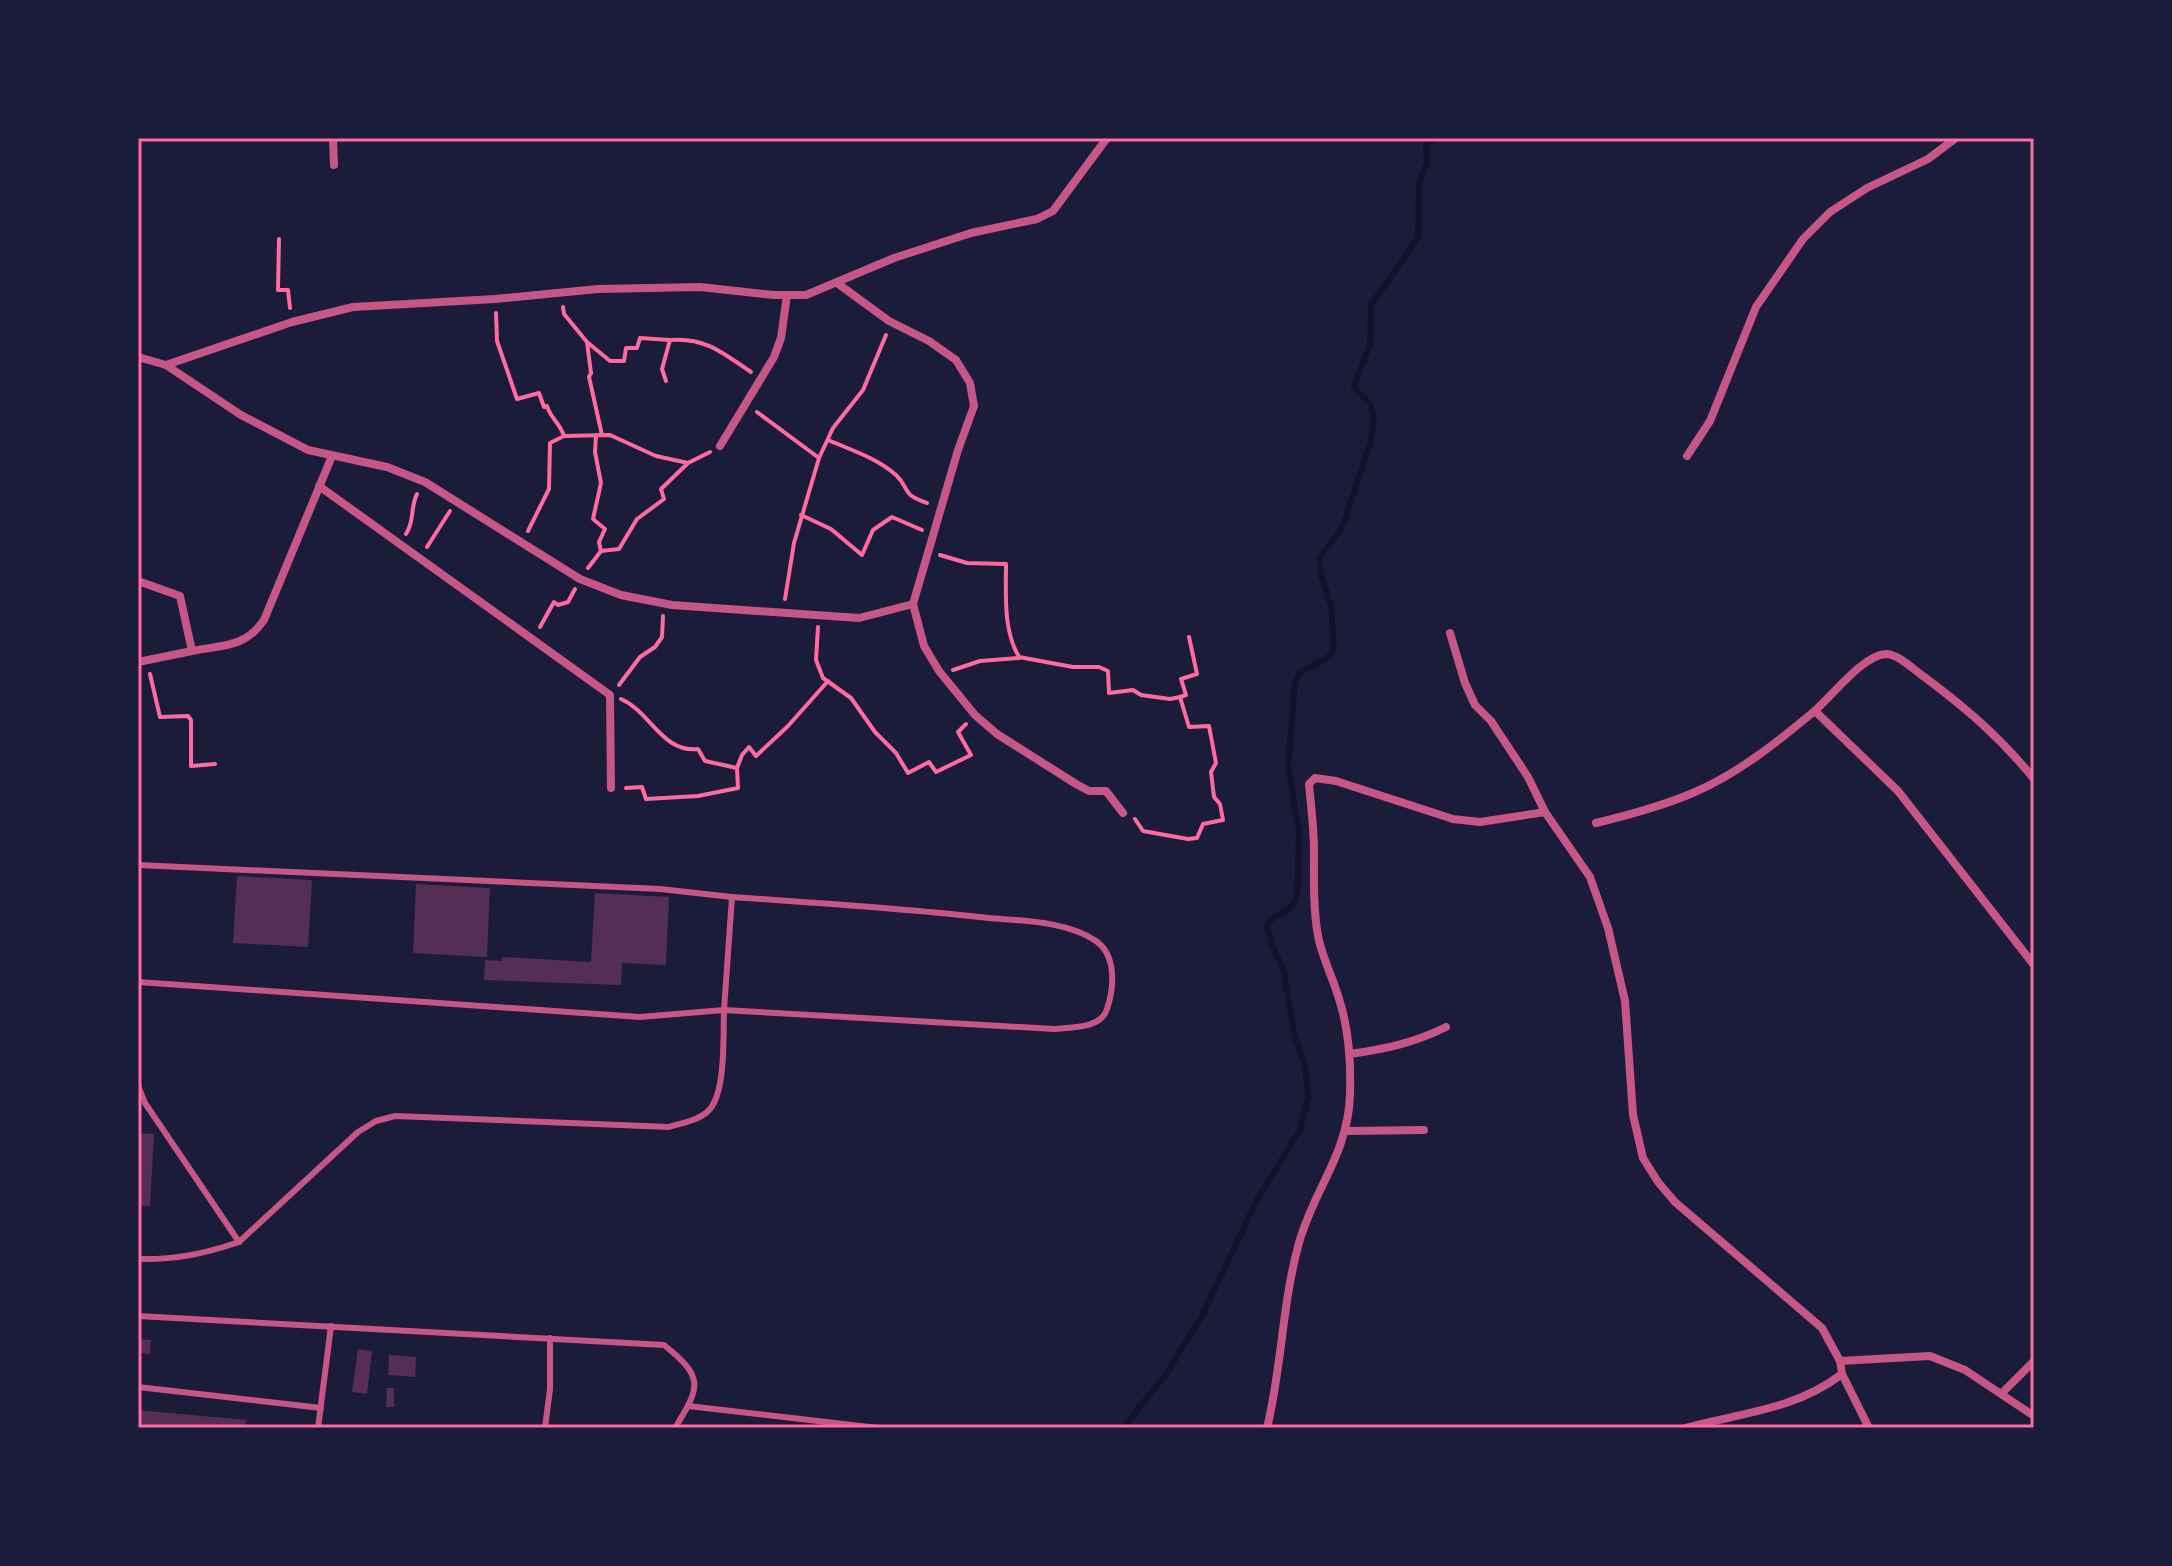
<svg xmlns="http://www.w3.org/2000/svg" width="2172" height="1566" font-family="'Nunito Sans',sans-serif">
  <rect width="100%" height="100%" fill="#1b1b3a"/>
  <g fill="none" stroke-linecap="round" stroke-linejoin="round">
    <path stroke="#12122b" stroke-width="6" d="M 1123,1428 L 1167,1373 L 1184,1345 L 1202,1316 L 1257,1200 L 1301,1128 L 1308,1096 L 1305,1066 L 1294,1033 L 1284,972 L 1272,945 L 1267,924 L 1274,917 L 1289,909 L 1297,898 L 1299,833 L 1288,764 L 1295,685 L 1299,673 L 1329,657 L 1334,648 L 1331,606 L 1320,571 L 1320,557 L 1339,532 L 1346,517 L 1371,440 L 1374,419 L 1371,405 L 1354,388 L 1370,343 L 1371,305 L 1418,238 L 1419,184 L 1427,163 L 1426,143 L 1439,138"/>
  </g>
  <g fill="#542f53">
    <path d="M 237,876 L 312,880 L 308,947 L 233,943 Z"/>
    <path d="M 416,884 L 490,888 L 487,957 L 413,953 Z"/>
    <path d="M 595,893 L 669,897 L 666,965 L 622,963 L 621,985 L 484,980 L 485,960 L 502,961 L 502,957 L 591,962 Z"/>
    <path d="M 138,1133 L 154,1134 L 150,1206 L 138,1206 Z"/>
    <path d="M 138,1339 L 151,1340 L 150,1354 L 138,1353 Z"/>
    <path d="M 358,1349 L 372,1351 L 367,1394 L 352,1392 Z"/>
    <path d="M 389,1355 L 416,1357 L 415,1377 L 388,1375 Z"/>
    <path d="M 387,1388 L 394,1388 L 394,1407 L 386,1407 Z"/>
    <path d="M 138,1410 L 246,1420 L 245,1428 L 138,1428 Z"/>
  </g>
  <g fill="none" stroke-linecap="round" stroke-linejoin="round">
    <g stroke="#ff6b9d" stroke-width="4">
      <path d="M 279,239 L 278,290 L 288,290 L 290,308"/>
      <path d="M 563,307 L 564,314 L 587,342 L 591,373 L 589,377 L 602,435"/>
      <path d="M 496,313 L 497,341 L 517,399 L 539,393 L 544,407 L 547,406 C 551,419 560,423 564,436 L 550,443 L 549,489 L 528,531"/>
      <path d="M 587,342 L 610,361 L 624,361 L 626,348 L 637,348 L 640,338 L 670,340"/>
      <path d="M 666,381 L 662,369 L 670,340 C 705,337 723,353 751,372"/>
      <path d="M 757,412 L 819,458"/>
      <path d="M 564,436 L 610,435 L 656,456 L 688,463 L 710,452"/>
      <path d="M 828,440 C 851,450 877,458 896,475 C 910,488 900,494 927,503"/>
      <path d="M 801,515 L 831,529 L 862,555 L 873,530 L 892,517 L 922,530"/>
      <path d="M 406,534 C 415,520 410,508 417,494"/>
      <path d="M 427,547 L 450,511"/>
      <path d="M 601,551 L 619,549 L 637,519 L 664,499 L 661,489 L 687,464"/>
      <path d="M 940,555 L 967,563 L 1006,564 C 1006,595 1003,630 1019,657 L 1073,667 L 1099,667 L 1108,671 L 1109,693 L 1133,690 L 1141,695 L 1170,699 L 1180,697"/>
      <path d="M 588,568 L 601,551 L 599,542 L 605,529 L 593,519 L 601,483 L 595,452 L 596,435"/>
      <path d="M 785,599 L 794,543 L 819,458 L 833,428 L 863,390 L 886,335"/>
      <path d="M 540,627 L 554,602 L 558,605 L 568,602 L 575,589"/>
      <path d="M 818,627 L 816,660 L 823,678 L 851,698 L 875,732 L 896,753 L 908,773 L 929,762 L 936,772 L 971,755 L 958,732 L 966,724"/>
      <path d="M 953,670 L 980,661 L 1019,658"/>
      <path d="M 150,674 L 160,717 L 188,716 L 191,720 L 191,766 L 215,764"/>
      <path d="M 619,685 L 640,657 L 655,647 L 662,637 L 663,616"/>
      <path d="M 621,699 C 651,712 662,753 698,749 L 705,761 L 737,768 L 742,755 L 749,747 L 756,756 L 788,726 L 828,681"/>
      <path d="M 626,788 L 642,787 L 646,799 L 698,796 L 738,788 L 737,768"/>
      <path d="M 1135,819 L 1143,831 L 1188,839 L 1197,838 L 1203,824 L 1223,820 L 1220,804 L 1214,797 L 1211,772 L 1216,763 L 1209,726 L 1189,727 L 1180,697 L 1186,695 L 1181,679 L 1197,674 L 1189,637"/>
    </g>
    <g stroke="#c65784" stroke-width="6">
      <path d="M 138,865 L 660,889 L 732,897 L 724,1010 L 640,1017 L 138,982"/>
      <path d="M 138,1086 L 145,1103 L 239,1242 L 358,1132 L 376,1121 L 395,1116 L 669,1127 C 682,1123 701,1120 710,1109 C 726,1090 723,1035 724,1010 L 1054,1029 C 1071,1027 1101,1029 1107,1009 C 1114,988 1117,956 1096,941 C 1067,921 1023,921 989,918 C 904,908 818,903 732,897"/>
      <path d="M 138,1259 C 174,1260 204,1254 239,1242"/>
      <path d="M 138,1316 L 664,1345 C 704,1377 701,1386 675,1428"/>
      <path d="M 138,1387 L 321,1408"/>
      <path d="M 688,1406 L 878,1428"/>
      <path d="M 318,1428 L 331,1326"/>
      <path d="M 545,1428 L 550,1389 L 550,1338"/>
    </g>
    <g stroke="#c65784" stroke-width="8">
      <path d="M 333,138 L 334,165"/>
      <path d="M 138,357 L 166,365 L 241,415 L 308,450 L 387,467 L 425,482 L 580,579 L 621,595 L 672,605 L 859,618 L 913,604 L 958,450 L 974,406 L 970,383 L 956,360 L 929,341 L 889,321 L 837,283"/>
      <path d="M 166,365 L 292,322 L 353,307 L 495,299 L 598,289 L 700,287 L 774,295 L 806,295 L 894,258 L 971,233 L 1037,219 L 1053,211 L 1107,138"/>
      <path d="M 720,446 L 774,357 L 781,338 L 787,295"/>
      <path d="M 1687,456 L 1710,421 L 1756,307 L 1803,239 L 1830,212 L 1867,188 L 1928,159 L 1956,138"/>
      <path d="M 319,486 L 610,695 L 611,788"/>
      <path d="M 138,581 L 180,596 L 192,651 C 222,645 245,648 264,620 L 332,456"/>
      <path d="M 913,604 L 924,646 L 939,671 L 975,715 L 997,734 L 1076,784 L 1089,791 L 1106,791 L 1123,813"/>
      <path d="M 1450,633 L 1465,683 L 1475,705 L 1491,721 L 1528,777 L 1545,812 L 1590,877 L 1608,928 L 1625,1001 L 1633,1115 L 1643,1158 L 1658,1182 L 1675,1202 L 1822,1328 L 1840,1361 L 1842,1374 C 1795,1410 1740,1413 1685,1428"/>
      <path d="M 138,662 L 192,651"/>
      <path d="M 1815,711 L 1898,791 L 2034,965"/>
      <path d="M 1596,823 C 1629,815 1663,806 1695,792 C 1737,774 1776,743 1811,714 C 1830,699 1862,655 1886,654 C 1898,654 1913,669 1923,676 C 1966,708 2000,737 2034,779"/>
      <path d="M 1350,1054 C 1385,1049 1414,1043 1446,1027"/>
      <path d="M 1346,1131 L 1424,1130"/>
      <path d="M 1840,1361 L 1930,1356 L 1965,1370 L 2034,1416"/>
      <path d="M 1842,1374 L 1869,1428"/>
      <path d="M 2002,1393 L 2034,1361"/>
      <path d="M 1267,1428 C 1282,1367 1282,1303 1299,1243 C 1314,1189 1348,1154 1350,1095 C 1351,1064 1349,1029 1339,999 C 1333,978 1322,957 1318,936 C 1313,907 1314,880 1314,851 C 1314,829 1311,806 1309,784 L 1315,778 L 1336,781 L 1453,819 L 1480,822 L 1545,812"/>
    </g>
  </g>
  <rect width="2172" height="1566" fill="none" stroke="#1b1b3a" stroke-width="280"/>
  <rect x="140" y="140" width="1892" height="1286" fill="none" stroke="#ff6b9d" stroke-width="3"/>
</svg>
